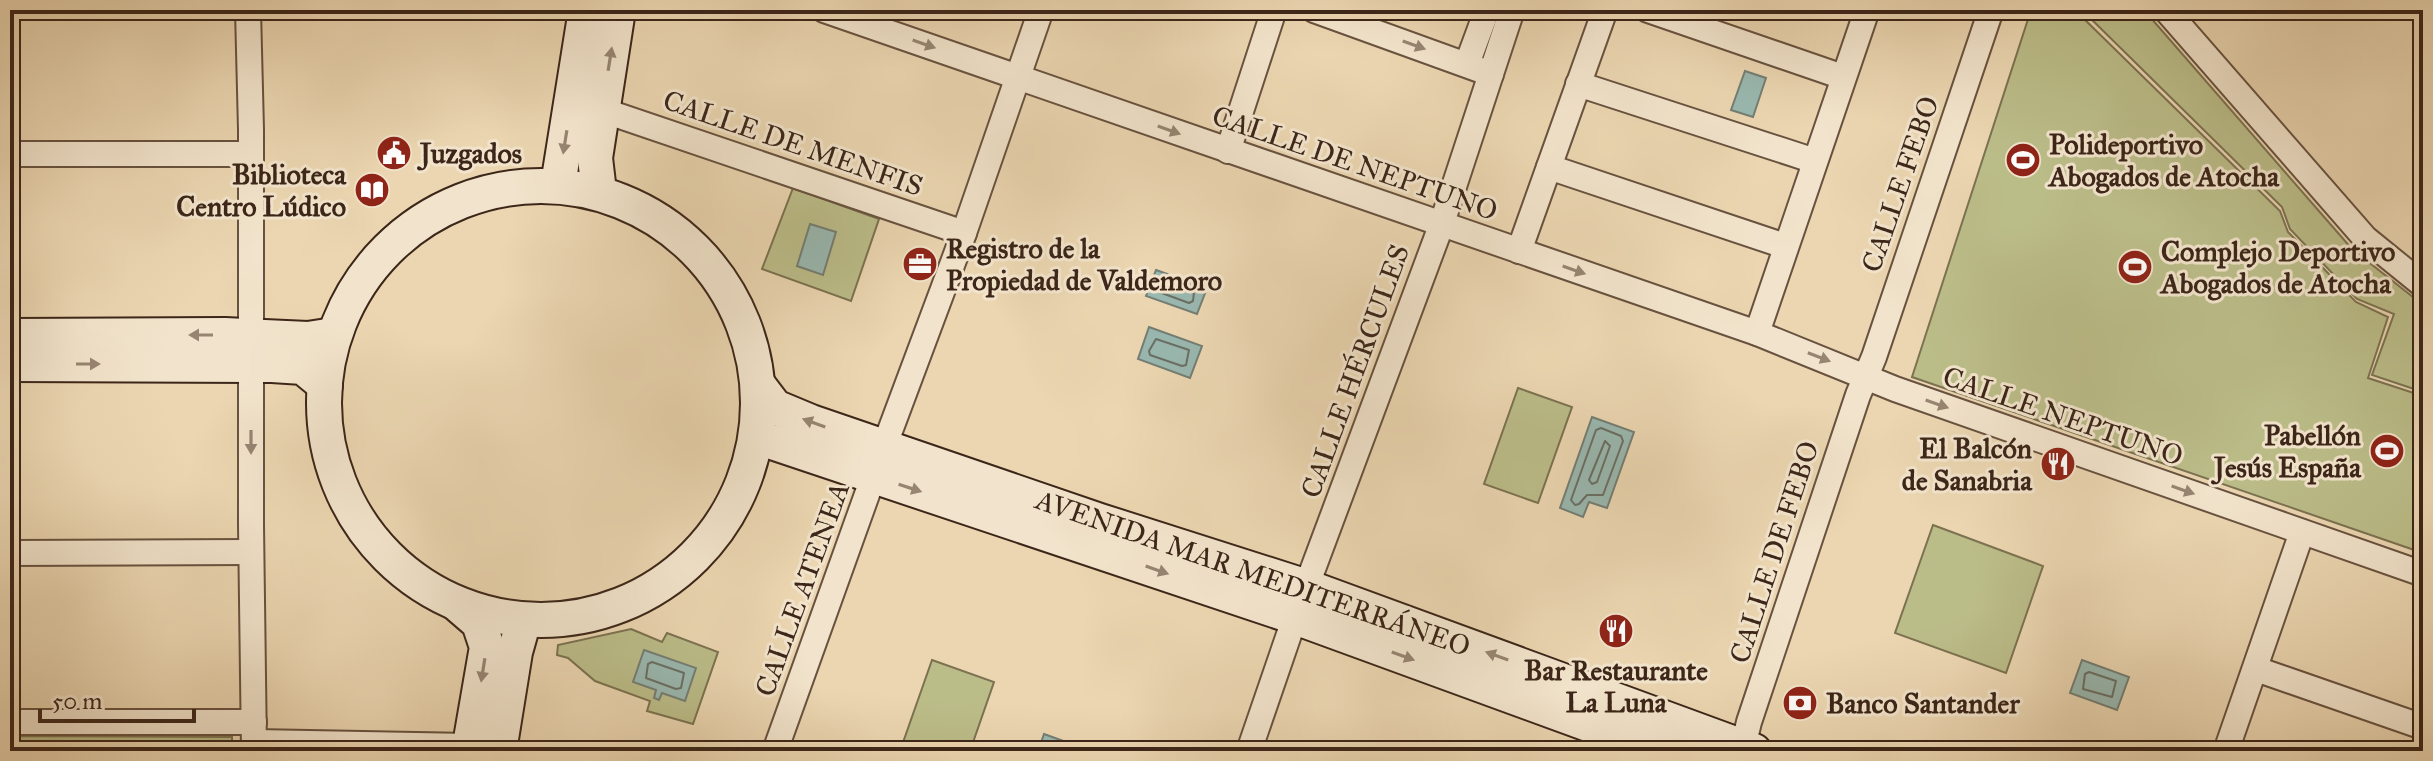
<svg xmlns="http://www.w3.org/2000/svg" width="2433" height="761" font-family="'IM FELL Great Primer',serif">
  <rect width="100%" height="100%" fill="#ebd6b1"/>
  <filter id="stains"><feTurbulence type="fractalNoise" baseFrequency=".0025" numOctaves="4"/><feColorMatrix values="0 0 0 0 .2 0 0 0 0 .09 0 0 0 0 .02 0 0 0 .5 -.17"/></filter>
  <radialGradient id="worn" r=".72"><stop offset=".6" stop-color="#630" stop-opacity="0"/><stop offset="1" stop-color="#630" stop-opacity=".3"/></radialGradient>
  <g fill="#bbbd89" stroke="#7c7251" stroke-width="2">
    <path d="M 2031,10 L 2075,10 L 2280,211 L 2288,232 L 2356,302 L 2388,317 L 2368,378 L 2423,396 L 2423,553 L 1912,377 Z"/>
    <path d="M 2082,10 L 2144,10 L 2352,249 L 2423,305 L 2423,392 L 2372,375 L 2394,314 L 2357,299 L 2290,229 L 2282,207 Z"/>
    <path d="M 793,188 L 879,219 L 851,301 L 762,269 Z"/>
    <path d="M 1518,388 L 1572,407 L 1538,503 L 1484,484 Z"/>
    <path d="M 1933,525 L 2043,566 L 2006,673 L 1895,633 Z"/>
    <path d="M 631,629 L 662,642 L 667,633 L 718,652 L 693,724 L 647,711 L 650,701 L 595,681 L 568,658 L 557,655 L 558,645 Z"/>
    <path d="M 932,660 L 994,682 L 970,751 L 900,751 Z"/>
    <path d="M 10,736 L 232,737 L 232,751 L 10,751 Z"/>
  </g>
  <g fill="#99b8b0" stroke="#747e74" stroke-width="2">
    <path d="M 1745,71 L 1766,78 L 1753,117 L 1731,110 Z"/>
    <path d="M 810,224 L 836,232 L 823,275 L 797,266 Z"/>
    <path d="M 1156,270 L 1207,288 L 1197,314 L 1146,296 Z"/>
    <path d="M 1149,327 L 1202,346 L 1190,378 L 1138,359 Z"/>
    <path d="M 1592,417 L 1634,432 L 1607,508 L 1589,502 L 1583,517 L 1560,508 Z"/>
    <path d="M 644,650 L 696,668 L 685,701 L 662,693 L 659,700 L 654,698 L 656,690 L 633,682 Z"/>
    <path d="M 2082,660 L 2129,677 L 2117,710 L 2070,693 Z"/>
    <path d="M 1044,734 L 1091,751 L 1038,751 Z"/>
  </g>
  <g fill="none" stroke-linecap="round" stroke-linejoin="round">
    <g stroke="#6a6f64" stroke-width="2">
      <path d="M 1164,281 L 1194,292 L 1193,301 L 1189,303 L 1159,292 L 1159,283 Z"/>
      <path d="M 1156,339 L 1189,350 L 1186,365 L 1182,366 L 1150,355 L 1149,351 Z"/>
      <path d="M 1601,428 L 1621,436 L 1623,441 L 1603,495 L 1587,495 L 1579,504 L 1575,505 L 1571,500 L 1596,430 Z"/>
      <path d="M 1605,441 L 1610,446 L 1597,482 L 1592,484 L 1589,480 Z"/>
      <path d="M 652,662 L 684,673 L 681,688 L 676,689 L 646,678 L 648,664 Z"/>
      <path d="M 2089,672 L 2116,681 L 2112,697 L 2083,689 L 2085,674 Z"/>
    </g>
    <defs>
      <g id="street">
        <path d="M 248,10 L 251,130 L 251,525 L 254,751"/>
        <path d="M 824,10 L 1757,333 L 1895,389 L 2423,574"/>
        <path d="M 1314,10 L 1491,74"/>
        <path d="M 1648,10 L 1843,77"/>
        <path d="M 2166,10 L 2365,238 L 2423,285"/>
        <path d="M 1467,64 L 1487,10"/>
        <path d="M 1578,84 L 1815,161"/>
        <path d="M 602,110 L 964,233"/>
        <path d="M 1228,151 L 1274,10"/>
        <path d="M 10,154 L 251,154"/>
        <path d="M 1549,167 L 1785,246"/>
        <path d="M 1519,251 L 1605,10"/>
        <path d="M 1757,333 L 1867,10"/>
        <path d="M 10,553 L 251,552"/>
        <path d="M 2256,669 L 2423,727"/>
        <path d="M 10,722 L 254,722"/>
        <path d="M 255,742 L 470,746"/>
        <path d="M 1743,747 L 1749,722 L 1858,395 L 1874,357 L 1991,10"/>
        <path d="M 775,751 L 884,447 L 964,233 L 1041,10"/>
        <path d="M 1249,751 L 1295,617 L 1441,226 L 1512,10"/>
        <path d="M 2226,751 L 2302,532"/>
      </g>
      <g id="secondary">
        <path d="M 558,185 L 586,10"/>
        <circle cx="541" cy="403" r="217"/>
        <path d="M 599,192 L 595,158 L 618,10"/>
        <path d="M 10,336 L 225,335 L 308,339 L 334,335"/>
        <path d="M 10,364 L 272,365 L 303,367 L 325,385"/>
        <path d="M 759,386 L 775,407 L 811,422 L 1100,521 L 1307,587 L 1754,751"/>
        <path d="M 757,437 L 1295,617 L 1662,751"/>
        <path d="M 457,604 L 479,623 L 487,647 L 469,751"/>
        <path d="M 499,751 L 515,652 L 524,620"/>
      </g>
    </defs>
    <use href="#street" stroke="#68523f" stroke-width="28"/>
    <use href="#secondary" stroke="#3c2619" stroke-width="38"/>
    <use href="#street" stroke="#f2e4cc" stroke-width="24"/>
    <use href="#secondary" stroke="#f2e4cc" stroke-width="34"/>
  </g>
  <defs><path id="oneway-solid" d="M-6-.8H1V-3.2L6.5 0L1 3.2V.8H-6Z" transform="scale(2)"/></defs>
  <g fill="#978572">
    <use href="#oneway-solid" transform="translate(924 44) rotate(19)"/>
    <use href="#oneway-solid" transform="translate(1414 45) rotate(20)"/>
    <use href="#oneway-solid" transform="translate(610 59) rotate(-81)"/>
    <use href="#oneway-solid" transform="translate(1169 130) rotate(20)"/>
    <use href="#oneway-solid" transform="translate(565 142) rotate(99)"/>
    <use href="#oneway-solid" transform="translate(1574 270) rotate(19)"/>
    <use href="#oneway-solid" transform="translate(201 335) rotate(180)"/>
    <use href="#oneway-solid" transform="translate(1819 357) rotate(21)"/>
    <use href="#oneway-solid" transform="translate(88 364)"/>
    <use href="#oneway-solid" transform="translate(1937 404) rotate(19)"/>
    <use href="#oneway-solid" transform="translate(814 423) rotate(-160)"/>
    <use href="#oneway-solid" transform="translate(251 442) rotate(90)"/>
    <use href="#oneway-solid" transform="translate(910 488) rotate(18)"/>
    <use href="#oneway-solid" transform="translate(2183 490) rotate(19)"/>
    <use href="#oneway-solid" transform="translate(1157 570) rotate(19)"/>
    <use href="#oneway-solid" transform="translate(1403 656) rotate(20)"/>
    <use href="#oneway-solid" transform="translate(1497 656) rotate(-160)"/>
    <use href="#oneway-solid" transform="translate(483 670) rotate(99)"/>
  </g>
  <defs>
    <symbol id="civic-disc" viewBox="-11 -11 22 22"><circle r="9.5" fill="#8f2418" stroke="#f2e4cc"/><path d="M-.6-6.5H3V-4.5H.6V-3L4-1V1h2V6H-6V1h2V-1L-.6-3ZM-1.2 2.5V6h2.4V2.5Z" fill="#fff"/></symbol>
    <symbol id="stadium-disc" viewBox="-11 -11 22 22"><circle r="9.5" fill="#8f2418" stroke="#f2e4cc"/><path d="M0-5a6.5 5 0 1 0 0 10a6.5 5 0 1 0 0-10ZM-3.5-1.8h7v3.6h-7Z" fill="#fff"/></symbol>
    <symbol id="library-disc" viewBox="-11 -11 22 22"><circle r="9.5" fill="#8f2418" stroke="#f2e4cc"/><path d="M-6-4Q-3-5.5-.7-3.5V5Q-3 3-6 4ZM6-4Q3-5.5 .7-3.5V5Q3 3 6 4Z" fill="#fff"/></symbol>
    <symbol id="office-disc" viewBox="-11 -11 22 22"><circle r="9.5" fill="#8f2418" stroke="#f2e4cc"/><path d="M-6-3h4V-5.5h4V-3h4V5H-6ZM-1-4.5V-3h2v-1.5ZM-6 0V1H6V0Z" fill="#fff"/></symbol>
    <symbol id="restaurant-disc" viewBox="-11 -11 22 22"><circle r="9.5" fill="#8f2418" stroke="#f2e4cc"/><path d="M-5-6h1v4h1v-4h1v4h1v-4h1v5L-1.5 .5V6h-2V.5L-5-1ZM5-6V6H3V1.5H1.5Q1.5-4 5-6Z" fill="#fff"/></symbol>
    <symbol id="bank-disc" viewBox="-11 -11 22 22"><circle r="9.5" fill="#8f2418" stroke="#f2e4cc"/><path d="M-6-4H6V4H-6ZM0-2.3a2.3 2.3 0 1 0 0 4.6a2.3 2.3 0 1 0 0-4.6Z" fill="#fff"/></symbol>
  </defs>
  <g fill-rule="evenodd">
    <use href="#civic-disc" x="374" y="133" width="40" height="40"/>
    <use href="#stadium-disc" x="2003" y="140" width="40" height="40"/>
    <use href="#library-disc" x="352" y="170" width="40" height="40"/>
    <use href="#office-disc" x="900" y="244" width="40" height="40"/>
    <use href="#stadium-disc" x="2115" y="247" width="40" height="40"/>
    <use href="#stadium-disc" x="2367" y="431" width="40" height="40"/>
    <use href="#restaurant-disc" x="2038" y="444" width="40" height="40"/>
    <use href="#restaurant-disc" x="1596" y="611" width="40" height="40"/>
    <use href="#bank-disc" x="1780" y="683" width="40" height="40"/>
  </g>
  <g text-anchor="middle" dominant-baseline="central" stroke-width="6" stroke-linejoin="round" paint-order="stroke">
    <g font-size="28" fill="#3c2619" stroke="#f2e4cc">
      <text transform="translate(793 143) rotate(19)">CALLE DE MENFIS</text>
      <text transform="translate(1355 163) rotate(19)">CALLE DE NEPTUNO</text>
      <text transform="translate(1900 184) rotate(-71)">CALLE FEBO</text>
      <text transform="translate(1355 371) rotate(-70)">CALLE HÉRCULES</text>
      <text transform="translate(2063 416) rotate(19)">CALLE NEPTUNO</text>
      <text transform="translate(1774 552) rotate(-72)">CALLE DE FEBO</text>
      <text transform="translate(1253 573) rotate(19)">AVENIDA MAR MEDITERRÁNEO</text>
      <text transform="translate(802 589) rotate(-70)">CALLE ATENEA</text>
    </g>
    <g font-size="28" font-weight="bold" fill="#3c2619" stroke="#f2e4cc" text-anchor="start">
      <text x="2049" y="144">Polideportivo<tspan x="2049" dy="32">Abogados de Atocha</tspan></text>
      <text x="420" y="153">Juzgados</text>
      <text x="346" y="174" text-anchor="end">Biblioteca<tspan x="346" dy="32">Centro Lúdico</tspan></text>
      <text x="946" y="248">Registro de la<tspan x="946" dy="32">Propiedad de Valdemoro</tspan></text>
      <text x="2161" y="251">Complejo Deportivo<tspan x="2161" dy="32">Abogados de Atocha</tspan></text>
      <text x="2361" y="435" text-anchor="end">Pabellón<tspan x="2361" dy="32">Jesús España</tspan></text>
      <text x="2032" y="448" text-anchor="end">El Balcón<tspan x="2032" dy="32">de Sanabria</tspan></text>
      <text x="1616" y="670" text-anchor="middle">Bar Restaurante<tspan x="1616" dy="32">La Luna</tspan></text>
      <text x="1826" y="703">Banco Santander</text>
    </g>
  </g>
  <rect width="2433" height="761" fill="none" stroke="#ebd6b1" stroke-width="40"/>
  <rect x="12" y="12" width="2409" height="737" fill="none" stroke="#3c2619" stroke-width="4"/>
  <rect x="20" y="20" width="2393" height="721" fill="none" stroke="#3c2619" stroke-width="2"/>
  <path d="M40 709v12h154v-12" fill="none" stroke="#3c2619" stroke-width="4"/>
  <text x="52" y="709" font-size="24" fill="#3c2619" stroke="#f2e4cc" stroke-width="6" paint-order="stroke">50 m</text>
  <rect width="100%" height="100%" filter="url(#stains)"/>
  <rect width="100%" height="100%" fill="url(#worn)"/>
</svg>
